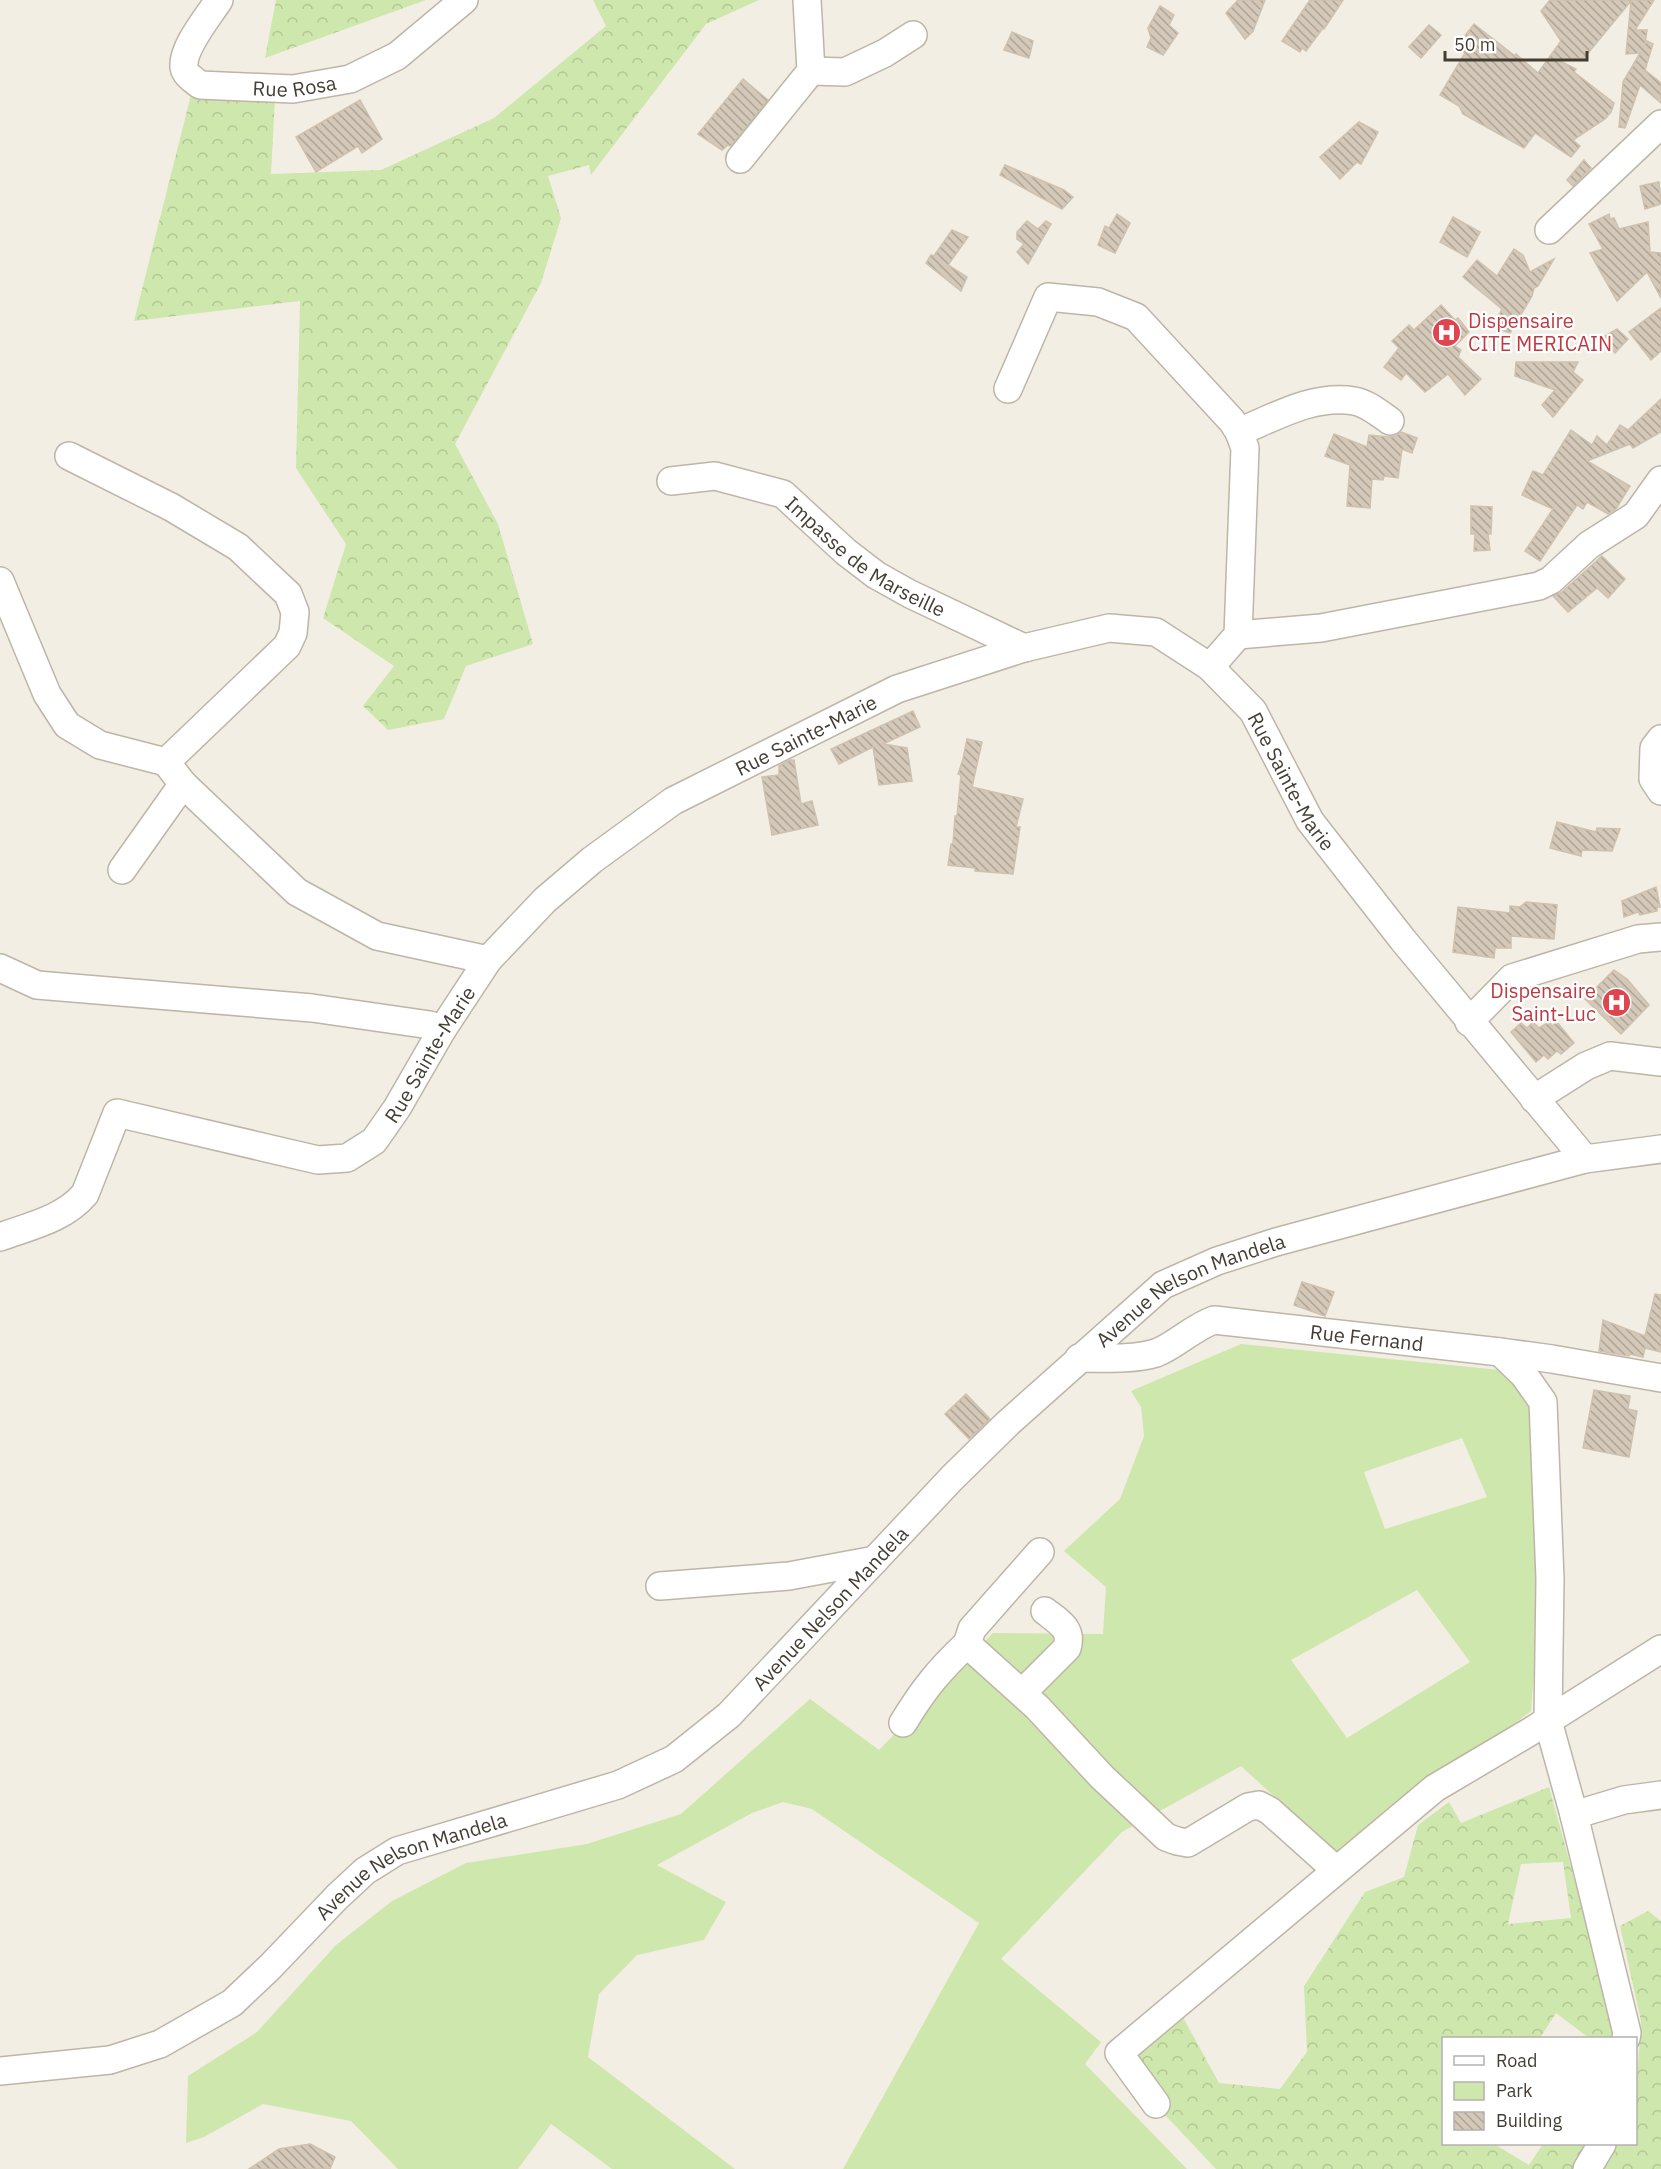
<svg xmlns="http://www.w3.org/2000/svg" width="1661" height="2169" font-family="'IBM Plex Sans',sans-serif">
  <defs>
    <pattern id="forest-crowns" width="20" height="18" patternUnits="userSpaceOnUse" patternTransform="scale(1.5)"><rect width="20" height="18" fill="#cee7ac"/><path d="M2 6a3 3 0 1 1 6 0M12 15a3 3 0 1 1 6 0" fill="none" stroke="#b2c795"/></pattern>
    <pattern id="building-back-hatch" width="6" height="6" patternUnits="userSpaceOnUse" patternTransform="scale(1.5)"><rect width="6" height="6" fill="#d4c9b9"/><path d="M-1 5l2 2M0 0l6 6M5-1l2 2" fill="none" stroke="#aea497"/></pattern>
  </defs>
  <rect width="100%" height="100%" fill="#f2eee4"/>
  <path fill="#cee7ac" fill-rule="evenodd" d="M 1241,1344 L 1510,1371 L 1546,1408 L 1559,1473 L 1544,1546 L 1531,1711 L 1338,1855 L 1241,1766 L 1122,1832 L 1001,1959 L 1101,2042 L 1085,2064 L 1187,2169 L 843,2169 L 979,1923 L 812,1809 L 783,1802 L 752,1813 L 657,1865 L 726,1902 L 704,1940 L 637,1955 L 599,1994 L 588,2057 L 735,2169 L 612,2169 L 551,2124 L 518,2169 L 398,2169 L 351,2121 L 263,2104 L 204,2137 L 186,2143 L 188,2076 L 257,2032 L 336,1945 L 392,1901 L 466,1863 L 587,1844 L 681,1814 L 810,1699 L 879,1750 L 993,1633 L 1103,1634 L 1106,1587 L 1064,1551 L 1120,1499 L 1144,1436 L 1141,1407 L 1131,1391 ZM 1462,1438 L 1487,1497 L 1385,1529 L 1364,1472 ZM 1417,1590 L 1470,1662 L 1347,1738 L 1291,1660 Z"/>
  <g fill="url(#forest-crowns)" fill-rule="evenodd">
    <path d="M 276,0 L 426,0 L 265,58 Z"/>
    <path d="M 593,0 L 759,0 L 706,24 L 591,175 L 589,165 L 548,176 L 561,218 L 541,283 L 455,444 L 498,524 L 533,644 L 466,666 L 444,719 L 388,730 L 363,706 L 394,666 L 323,618 L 346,544 L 296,468 L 300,301 L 134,321 L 193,87 L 275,98 L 271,174 L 381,170 L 494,118 L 606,26 Z"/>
    <path d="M 1549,1787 L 1615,2028 L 1615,2038 L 1589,2038 L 1556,2013 L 1540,2038 L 1444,2038 L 1444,2144 L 1494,2144 L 1529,2165 L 1543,2144 L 1590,2144 L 1574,2169 L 1216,2169 L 1118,2065 L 1179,2010 L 1219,2083 L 1280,2089 L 1307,2052 L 1304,1986 L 1365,1892 L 1404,1877 L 1418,1825 L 1449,1802 L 1461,1823 ZM 1563,1862 L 1571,1918 L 1508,1924 L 1521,1864 Z"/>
    <path d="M 1648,1911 L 1661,1921 L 1661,2169 L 1597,2169 L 1611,2144 L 1636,2144 L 1636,2099 L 1641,2021 L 1620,1926 Z"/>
  </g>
  <g fill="url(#building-back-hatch)" stroke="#cfc1ad" stroke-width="1.5">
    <path d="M 1238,0 L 1265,0 L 1253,31 L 1245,39 L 1226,13 Z"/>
    <path d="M 1310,0 L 1343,0 L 1324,29 L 1323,28 L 1306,51 L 1302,48 L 1300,52 L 1282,41 Z"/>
    <path d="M 1550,0 L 1654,0 L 1635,30 L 1647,30 L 1645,44 L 1647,41 L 1653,44 L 1645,70 L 1661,83 L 1661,103 L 1640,85 L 1625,128 L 1619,127 L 1623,82 L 1640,53 L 1626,54 L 1631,1 L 1584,58 L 1558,60 L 1576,69 L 1574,72 L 1614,103 L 1611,112 L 1605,119 L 1573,140 L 1580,146 L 1571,157 L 1535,133 L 1524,148 L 1463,114 L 1459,106 L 1440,95 L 1465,53 L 1456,47 L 1474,24 L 1515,56 L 1516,54 L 1538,73 L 1561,41 L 1541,11 Z"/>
    <path d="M 1160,6 L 1174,15 L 1169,25 L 1178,33 L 1163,55 L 1147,47 L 1151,38 L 1148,28 Z"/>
    <path d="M 1429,25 L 1441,35 L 1421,58 L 1409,47 Z"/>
    <path d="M 1012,32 L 1033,41 L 1029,58 L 1004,50 Z"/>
    <path d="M 743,79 L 768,100 L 731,146 L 728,145 L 722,150 L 698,134 Z"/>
    <path d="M 360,100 L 382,139 L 362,153 L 358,146 L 316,172 L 296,137 Z"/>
    <path d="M 1359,122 L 1378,132 L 1361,164 L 1357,162 L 1340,179 L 1320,157 Z"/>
    <path d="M 1584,160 L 1591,168 L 1573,186 L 1567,180 Z"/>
    <path d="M 1005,165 L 1064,190 L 1073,197 L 1062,209 L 1000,175 Z"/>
    <path d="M 1659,182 L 1661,204 L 1645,209 L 1640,186 Z"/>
    <path d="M 1117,214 L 1130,223 L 1115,253 L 1098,245 L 1105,226 L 1109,228 Z"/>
    <path d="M 1609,214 L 1610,219 L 1614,218 L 1619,229 L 1648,222 L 1650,252 L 1661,253 L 1661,298 L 1647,272 L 1617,301 L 1590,253 L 1603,249 L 1589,224 Z"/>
    <path d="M 1453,217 L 1480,232 L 1467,257 L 1440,242 Z"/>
    <path d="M 1027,221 L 1038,229 L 1046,221 L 1051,224 L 1028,264 L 1017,252 L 1024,244 L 1017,239 L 1017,232 Z"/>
    <path d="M 952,230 L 968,237 L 948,265 L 967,277 L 961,291 L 926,263 L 931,255 L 934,256 Z"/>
    <path d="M 1514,249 L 1523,255 L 1530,272 L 1554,259 L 1538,286 L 1534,288 L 1532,296 L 1510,333 L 1493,327 L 1502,309 L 1463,277 L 1477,260 L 1497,276 Z"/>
    <path d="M 1441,305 L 1455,320 L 1458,318 L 1469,332 L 1455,346 L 1461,350 L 1458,357 L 1481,379 L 1465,395 L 1448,374 L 1425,392 L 1406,373 L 1401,380 L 1384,367 L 1399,348 L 1392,341 L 1409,325 L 1414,330 Z"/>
    <path d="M 1661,308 L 1661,351 L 1651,360 L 1629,332 Z"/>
    <path d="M 1617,329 L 1628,339 L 1615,353 L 1600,339 Z"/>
    <path d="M 1516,362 L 1578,362 L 1573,372 L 1583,380 L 1553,417 L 1542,405 L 1555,390 L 1515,376 Z"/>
    <path d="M 1661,399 L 1661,432 L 1633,448 L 1630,444 L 1587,461 L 1630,486 L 1616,509 L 1608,514 L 1587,502 L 1583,509 L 1577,505 L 1540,561 L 1525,551 L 1553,509 L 1522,495 L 1533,471 L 1543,475 L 1571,430 L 1592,445 L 1597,436 L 1607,445 L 1620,425 L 1628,430 Z"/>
    <path d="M 1401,432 L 1417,438 L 1412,453 L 1402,449 L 1398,478 L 1384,476 L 1383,480 L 1372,479 L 1370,508 L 1347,506 L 1350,465 L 1325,456 L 1334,434 L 1367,447 L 1369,435 L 1389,437 L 1396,436 Z"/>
    <path d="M 1471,506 L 1492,507 L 1491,534 L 1488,534 L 1490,550 L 1474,551 L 1475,534 L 1471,534 Z"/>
    <path d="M 1602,556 L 1625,579 L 1608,598 L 1597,588 L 1568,612 L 1553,596 L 1562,592 Z"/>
    <path d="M 913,711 L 920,727 L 883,744 L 907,748 L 912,781 L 879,785 L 873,747 L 839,764 L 831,749 Z"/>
    <path d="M 967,739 L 982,742 L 972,787 L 1023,799 L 1016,827 L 1020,827 L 1013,874 L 975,871 L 975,868 L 948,865 L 951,844 L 953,844 L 955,816 L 957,816 L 961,775 L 958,774 L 963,759 Z"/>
    <path d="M 790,760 L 794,760 L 801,804 L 812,801 L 818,825 L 772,835 L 762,777 L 779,775 L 779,766 Z"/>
    <path d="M 1557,822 L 1596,832 L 1597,828 L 1620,829 L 1612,851 L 1582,850 L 1581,856 L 1550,848 Z"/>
    <path d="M 1656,887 L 1660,907 L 1657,907 L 1657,911 L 1640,915 L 1638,912 L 1624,917 L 1622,901 Z"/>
    <path d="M 1526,902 L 1557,905 L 1554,939 L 1511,936 L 1511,948 L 1495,948 L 1494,958 L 1453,952 L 1458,907 L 1510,913 L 1510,906 L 1520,907 Z"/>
    <path d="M 1614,970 L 1627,979 L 1649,1005 L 1621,1034 L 1585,999 Z"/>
    <path d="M 1533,1022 L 1539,1028 L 1549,1022 L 1552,1026 L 1557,1022 L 1574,1043 L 1561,1054 L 1557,1051 L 1548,1059 L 1544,1055 L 1536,1062 L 1511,1032 L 1521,1023 L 1527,1028 Z"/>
    <path d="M 1302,1282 L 1334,1292 L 1325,1316 L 1294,1305 Z"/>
    <path d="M 1655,1294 L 1661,1295 L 1661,1352 L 1645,1348 L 1643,1357 L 1630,1354 L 1629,1356 L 1599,1351 L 1603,1320 L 1645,1336 Z"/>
    <path d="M 1594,1390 L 1630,1396 L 1628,1409 L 1637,1411 L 1629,1457 L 1583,1448 Z"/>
    <path d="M 966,1394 L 990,1419 L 969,1439 L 945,1414 Z"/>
    <path d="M 310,2144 L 335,2157 L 330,2169 L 249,2169 L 279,2149 Z"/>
  </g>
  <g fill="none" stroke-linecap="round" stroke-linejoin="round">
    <defs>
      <g id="minor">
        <path id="s1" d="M 219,0 C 208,17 182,48 184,67 C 185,75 194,80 200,85 L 293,89 L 350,79 L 397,56 L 464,0"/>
        <path d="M 811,71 L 845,72 L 885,53 L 913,35"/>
        <path d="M 740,159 L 811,71 L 807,0"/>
        <path d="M 1549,230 L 1661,124"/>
        <path d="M 1008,389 L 1048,297 L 1098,302 L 1136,317 L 1232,421 L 1239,432 L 1245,448 L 1238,635 L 1210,667"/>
        <path d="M 1239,432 C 1275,417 1314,394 1354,401 C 1367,403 1380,414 1390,421"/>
        <path d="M 69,456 L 171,507 L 238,547 L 288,594 L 295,612 L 293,633 L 287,646 L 166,762 L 183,784"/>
        <path id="s2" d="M 671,481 L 715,476 L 783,494 L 846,552 L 876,575 L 910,594 L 1024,648"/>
        <path d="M 0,581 L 47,694 L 67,725 L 100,745 L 166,762"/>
        <path d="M 1238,635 L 1321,628 L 1539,586 L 1551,580 L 1589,545 L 1636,515 L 1661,480"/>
        <path d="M 1661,739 L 1654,748 L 1653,779 L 1661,791"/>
        <path d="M 122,870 L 183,784 L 297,892 L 377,936 L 488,960"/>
        <path d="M 0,968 L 37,985 L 312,1008 L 430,1025 L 442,1030"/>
        <path d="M 1469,1022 L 1512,978 L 1638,939 L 1661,937"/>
        <path d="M 1534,1099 L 1586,1066 L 1610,1056 L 1661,1062"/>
        <path id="s3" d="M 0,1237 C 30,1226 64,1219 85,1194 L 117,1113 L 318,1160 L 347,1158 L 374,1141 L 397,1108 L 442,1030 L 488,960 L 545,900 L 592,860 L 673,801 L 897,689 L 1024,648 L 1109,628 L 1156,632 L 1210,667 L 1253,711 L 1310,821 L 1403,940 L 1585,1159"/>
        <path d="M 1500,1352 L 1524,1375 L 1543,1402 L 1550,1579 L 1548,1721 L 1574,1815 L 1627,2033 L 1626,2038"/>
        <path id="s4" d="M 1079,1358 C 1104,1358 1132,1360 1156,1353 C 1175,1346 1192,1328 1214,1320 L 1500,1352 L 1552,1359 L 1661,1378"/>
        <path d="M 1040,1552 L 972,1629 L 967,1644 L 1037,1707 L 1102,1777 L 1166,1837 L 1177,1841 L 1188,1843 L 1248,1807 L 1259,1805 L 1270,1811 L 1336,1870"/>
        <path d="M 660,1586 L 789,1576 L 875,1560"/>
        <path d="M 1022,1693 L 1067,1648 C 1073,1629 1059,1622 1045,1611"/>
        <path d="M 903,1723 C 923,1690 939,1670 967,1644"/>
        <path d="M 1574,1815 L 1624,1800 L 1661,1795"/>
        <path id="s5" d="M 0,2071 L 110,2060 L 160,2044 L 232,2003 L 270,1967 L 337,1897 L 365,1871 L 397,1851 L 618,1785 L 674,1759 L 729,1715 L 952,1478 L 1008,1423 L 1163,1285 L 1217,1261 L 1276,1242 L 1585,1159 L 1661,1149"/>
        <path d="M 1156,2104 L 1119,2053 L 1435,1788 L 1533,1730 L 1661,1649"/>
        <path d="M 1587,2169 L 1602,2144"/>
      </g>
    </defs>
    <use href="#minor" stroke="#beb5a7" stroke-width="30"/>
    <use href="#minor" stroke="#fff" stroke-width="27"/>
  </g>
  <defs>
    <symbol id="hospital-disc" viewBox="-11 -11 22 22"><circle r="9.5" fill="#e0444e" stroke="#fff"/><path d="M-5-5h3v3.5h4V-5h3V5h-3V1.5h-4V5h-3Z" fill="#fff"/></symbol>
  </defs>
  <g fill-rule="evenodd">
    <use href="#hospital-disc" x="1430" y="316" width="33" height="33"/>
    <use href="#hospital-disc" x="1600" y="986" width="33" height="33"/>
  </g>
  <g text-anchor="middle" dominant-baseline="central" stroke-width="4.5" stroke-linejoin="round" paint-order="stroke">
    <g font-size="20" fill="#443d34" stroke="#fff">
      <text stroke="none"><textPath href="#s1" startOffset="196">Rue Rosa</textPath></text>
      <text stroke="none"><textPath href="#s2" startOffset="219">Impasse de Marseille</textPath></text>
      <text stroke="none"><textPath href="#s3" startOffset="1058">Rue Sainte-Marie</textPath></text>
      <text stroke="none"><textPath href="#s3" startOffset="1634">Rue Sainte-Marie</textPath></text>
      <text stroke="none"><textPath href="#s3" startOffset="554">Rue Sainte-Marie</textPath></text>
      <text stroke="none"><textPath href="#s5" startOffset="1467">Avenue Nelson Mandela</textPath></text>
      <text stroke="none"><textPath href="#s4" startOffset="298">Rue Fernand</textPath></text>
      <text stroke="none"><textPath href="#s5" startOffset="981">Avenue Nelson Mandela</textPath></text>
      <text stroke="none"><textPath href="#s5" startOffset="477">Avenue Nelson Mandela</textPath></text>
    </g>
    <g font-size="20" fill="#be3a42" stroke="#fff" text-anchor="start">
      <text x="1468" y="320">Dispensaire<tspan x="1468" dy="23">CITE MERICAIN</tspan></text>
      <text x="1596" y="990" text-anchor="end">Dispensaire<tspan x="1596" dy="23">Saint-Luc</tspan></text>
    </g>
  </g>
  <rect x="1442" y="2037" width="195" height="108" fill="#ffffff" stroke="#b4b1ae" stroke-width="1.5"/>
  <rect x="1454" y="2056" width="30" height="9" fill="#ffffff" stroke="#b4b1ae" stroke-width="1.5"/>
  <text x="1496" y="2067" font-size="18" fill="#443d34">Road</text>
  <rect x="1454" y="2082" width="30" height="18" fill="#cee7ac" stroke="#b4b1ae" stroke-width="1.5"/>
  <text x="1496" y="2097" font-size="18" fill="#443d34">Park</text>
  <rect x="1454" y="2112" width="30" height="18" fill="url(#building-back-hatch)" stroke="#b4b1ae" stroke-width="1.5"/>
  <text x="1496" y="2127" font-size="18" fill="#443d34">Building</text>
  <path d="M1445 51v9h142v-9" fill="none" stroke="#443d34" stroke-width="3"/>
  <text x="1454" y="51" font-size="18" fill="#443d34" stroke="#ffffff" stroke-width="4.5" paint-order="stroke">50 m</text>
</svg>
